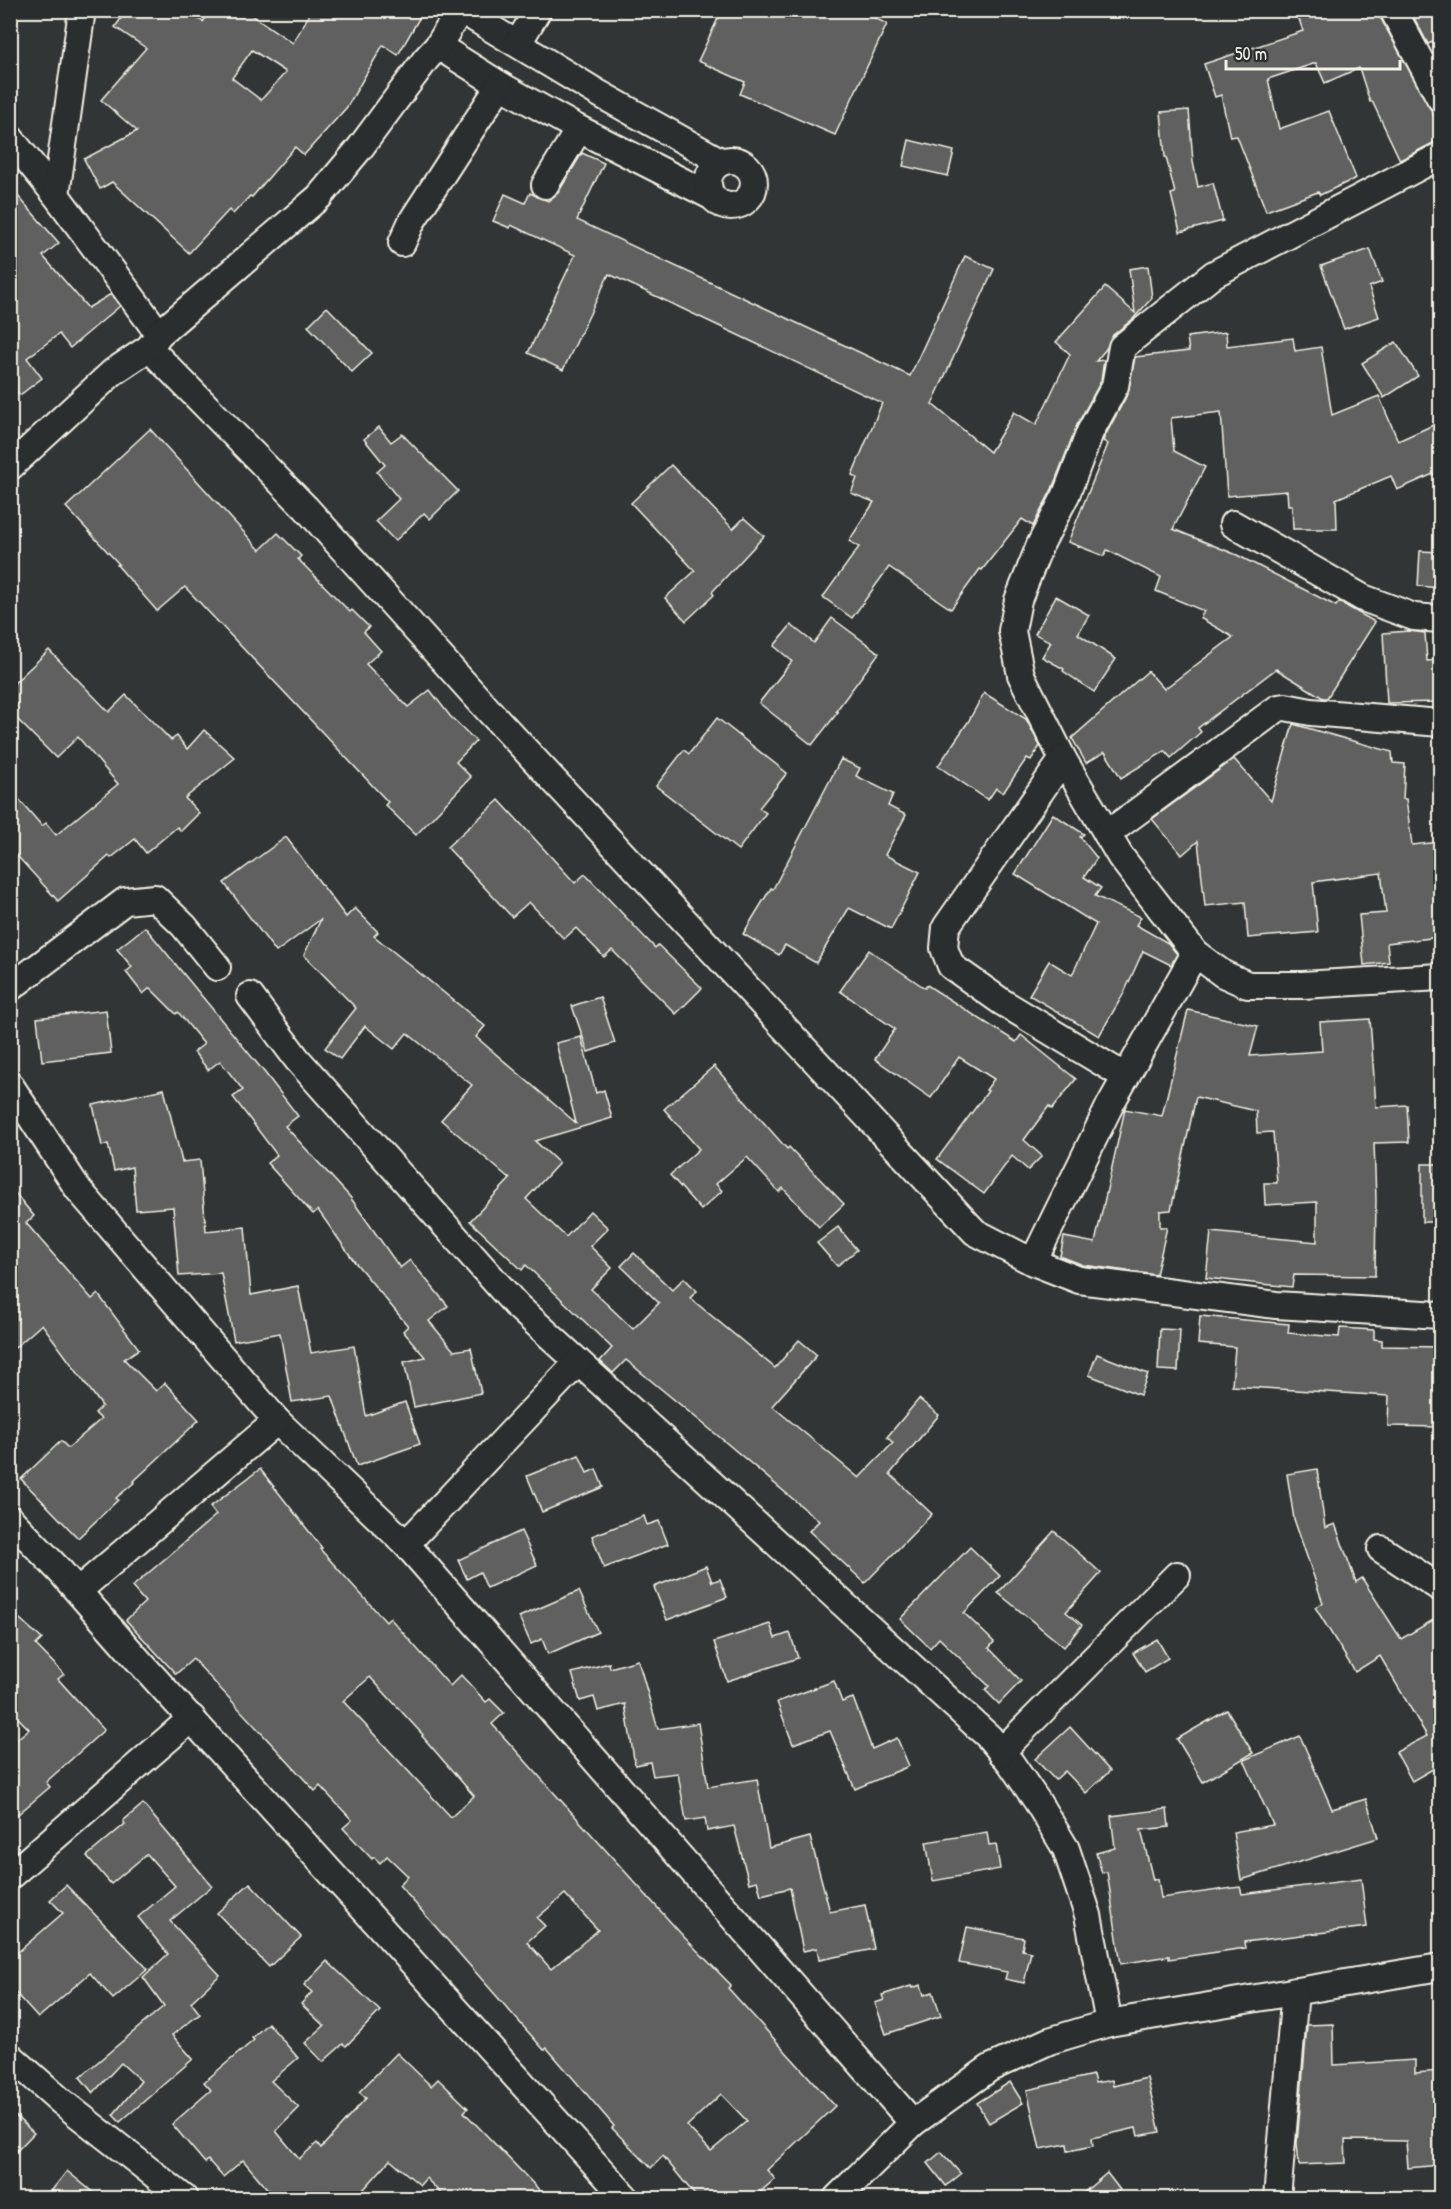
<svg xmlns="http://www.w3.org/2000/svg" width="1451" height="2209" font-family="'Patrick Hand',sans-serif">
  <rect width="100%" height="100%" fill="#323535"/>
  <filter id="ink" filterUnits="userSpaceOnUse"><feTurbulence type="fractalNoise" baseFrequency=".0167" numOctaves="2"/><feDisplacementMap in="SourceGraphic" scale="12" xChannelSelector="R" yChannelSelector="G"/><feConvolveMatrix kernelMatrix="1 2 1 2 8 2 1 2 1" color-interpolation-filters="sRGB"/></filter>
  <g filter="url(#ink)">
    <g fill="#5f605f" stroke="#f4f1e8" stroke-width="1.5" fill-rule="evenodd">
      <path d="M 127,10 L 186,10 L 203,22 L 211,10 L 244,10 L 293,43 L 312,10 L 424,10 L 398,55 L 383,45 L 347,107 L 304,155 L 295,147 L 252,197 L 250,196 L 233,214 L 229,210 L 189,253 L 112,182 L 100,189 L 84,159 L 137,131 L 101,100 L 146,48 L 115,27 ZM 252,50 L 286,72 L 261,100 L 232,78 Z"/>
      <path d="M 722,10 L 859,10 L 887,24 L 835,135 L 740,94 L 745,82 L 698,61 Z"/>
      <path d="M 1296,10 L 1378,10 L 1380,17 L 1431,110 L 1440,130 L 1440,141 L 1433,143 L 1400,160 L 1372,101 L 1370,102 L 1359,68 L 1325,83 L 1316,63 L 1268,79 L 1279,129 L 1329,111 L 1356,178 L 1320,195 L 1318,192 L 1266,211 L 1237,136 L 1230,137 L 1221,95 L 1215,97 L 1204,64 L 1303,31 Z"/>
      <path d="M 1410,10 L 1440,10 L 1440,39 L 1428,44 Z"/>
      <path d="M 1189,110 L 1193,162 L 1198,187 L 1213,183 L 1223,221 L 1180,232 L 1171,194 L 1175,193 L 1166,157 L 1165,157 L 1161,112 Z"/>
      <path d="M 909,140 L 954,151 L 948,176 L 903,166 Z"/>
      <path d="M 582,153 L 604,163 L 577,220 L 910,376 L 965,256 L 994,269 L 932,404 L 990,452 L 1014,412 L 1036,425 L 1070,354 L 1056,342 L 1105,287 L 1135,313 L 1129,269 L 1148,266 L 1152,298 L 1133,319 L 1113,335 L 1106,349 L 1096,361 L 1104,360 L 1101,381 L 1077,425 L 1052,489 L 1033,526 L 1022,519 L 982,570 L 980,569 L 951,609 L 889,567 L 852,618 L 823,597 L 859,547 L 849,541 L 874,502 L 851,493 L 857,478 L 852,475 L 882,403 L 609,274 L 563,370 L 528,353 L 575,255 L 511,225 L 510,228 L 493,221 L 505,194 L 525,203 L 530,193 L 548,201 L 558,193 Z"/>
      <path d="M 10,187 L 59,243 L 43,256 L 88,308 L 111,294 L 120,306 L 70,348 L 59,334 L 27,358 L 42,378 L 20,395 L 10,383 Z"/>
      <path d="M 1370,249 L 1382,282 L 1369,287 L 1379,317 L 1344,329 L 1321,266 Z"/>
      <path d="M 327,307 L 372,353 L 352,372 L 308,326 Z"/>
      <path d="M 1226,332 L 1227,346 L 1293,338 L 1295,351 L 1321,347 L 1332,415 L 1379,396 L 1398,441 L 1440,422 L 1440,471 L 1397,490 L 1391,476 L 1336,499 L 1337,529 L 1293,529 L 1292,505 L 1288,505 L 1287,491 L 1227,496 L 1221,412 L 1171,418 L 1174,451 L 1205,467 L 1173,529 L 1237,555 L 1336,606 L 1339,602 L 1375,622 L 1327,698 L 1323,698 L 1276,669 L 1198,728 L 1201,732 L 1171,758 L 1165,751 L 1121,778 L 1105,752 L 1086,763 L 1072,738 L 1148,671 L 1164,689 L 1233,637 L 1200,618 L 1204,611 L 1156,591 L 1161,577 L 1107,550 L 1104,556 L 1068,542 L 1108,444 L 1103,441 L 1104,438 L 1128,393 L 1135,357 L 1189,351 L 1187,337 Z"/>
      <path d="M 1396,342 L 1418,376 L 1384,398 L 1362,363 Z"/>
      <path d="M 379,427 L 391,442 L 402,434 L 458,491 L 430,519 L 424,513 L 395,541 L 376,521 L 399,499 L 377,472 L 385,465 L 364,439 Z"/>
      <path d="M 150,429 L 260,550 L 278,533 L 301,556 L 298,559 L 350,612 L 352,610 L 369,627 L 364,632 L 381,651 L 366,664 L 408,707 L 430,690 L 450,716 L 476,741 L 456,762 L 471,777 L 416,835 L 385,805 L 388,802 L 185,587 L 157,611 L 117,565 L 119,564 L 66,507 Z"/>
      <path d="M 671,465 L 733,529 L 744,518 L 764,536 L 712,592 L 714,595 L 686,621 L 665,598 L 695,571 L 631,503 Z"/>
      <path d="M 1420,551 L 1440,552 L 1440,588 L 1418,586 Z"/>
      <path d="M 1056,596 L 1089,615 L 1078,634 L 1116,659 L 1094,692 L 1063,671 L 1064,669 L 1042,657 L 1051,642 L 1035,634 Z"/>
      <path d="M 832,618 L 879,653 L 836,711 L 838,712 L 812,745 L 759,703 L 792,661 L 774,646 L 791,625 L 814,643 Z"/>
      <path d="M 1409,631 L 1425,633 L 1427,661 L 1440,660 L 1440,702 L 1387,703 L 1383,633 Z"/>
      <path d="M 49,650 L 109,712 L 126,695 L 171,740 L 177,736 L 187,749 L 204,730 L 235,758 L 185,798 L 199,813 L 181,831 L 177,827 L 146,853 L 135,839 L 111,858 L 109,856 L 58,901 L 10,848 L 10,789 L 42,826 L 46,823 L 56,835 L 118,784 L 78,737 L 56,758 L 10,712 L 10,687 Z"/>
      <path d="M 984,693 L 1026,719 L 1040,746 L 1031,760 L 1027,758 L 1003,793 L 996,788 L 988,800 L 938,766 L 968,722 Z"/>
      <path d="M 717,718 L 787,773 L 759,808 L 766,813 L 738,850 L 656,786 L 684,750 L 689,754 Z"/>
      <path d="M 1293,724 L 1392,752 L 1393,763 L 1405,764 L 1403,799 L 1406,799 L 1412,845 L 1440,842 L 1440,937 L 1387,943 L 1389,962 L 1364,965 L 1359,915 L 1386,913 L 1381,873 L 1313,882 L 1318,932 L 1248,938 L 1245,902 L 1205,906 L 1198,841 L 1182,855 L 1152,819 L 1234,759 L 1271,801 Z"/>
      <path d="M 841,759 L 860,768 L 856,776 L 893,794 L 888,806 L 906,815 L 885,855 L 920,872 L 891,929 L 849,908 L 816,963 L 785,945 L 779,955 L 743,934 L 771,888 L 773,889 Z"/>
      <path d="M 499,800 L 575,883 L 585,874 L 655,948 L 658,945 L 702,988 L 676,1014 L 612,950 L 604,957 L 576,928 L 564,939 L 529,902 L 512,917 L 447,847 Z"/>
      <path d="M 1053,814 L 1084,834 L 1080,837 L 1097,858 L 1084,877 L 1101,888 L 1095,896 L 1141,917 L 1136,925 L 1168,943 L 1177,954 L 1171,965 L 1143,951 L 1124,993 L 1099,1036 L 1029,995 L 1049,961 L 1072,975 L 1096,924 L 1015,874 Z"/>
      <path d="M 286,837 L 346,917 L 355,908 L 378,932 L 374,936 L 485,1026 L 476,1037 L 576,1123 L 556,1043 L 581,1037 L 596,1093 L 604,1090 L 612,1118 L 535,1141 L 559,1163 L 526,1199 L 566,1237 L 590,1211 L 608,1228 L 590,1246 L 612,1268 L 591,1289 L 633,1329 L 659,1303 L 621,1266 L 634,1253 L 672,1290 L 684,1278 L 697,1291 L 690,1298 L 775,1368 L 799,1340 L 817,1355 L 772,1406 L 859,1478 L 893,1443 L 887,1437 L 919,1399 L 939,1415 L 890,1474 L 932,1514 L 865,1583 L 809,1531 L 819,1521 L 723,1440 L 626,1360 L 613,1373 L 600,1361 L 612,1348 L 526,1265 L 522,1270 L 470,1221 L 510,1179 L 441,1120 L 472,1085 L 407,1033 L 394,1049 L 365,1026 L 340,1059 L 325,1048 L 356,1008 L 304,955 L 321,919 L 276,952 L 224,883 Z"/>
      <path d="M 145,927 L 265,1073 L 298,1116 L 285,1126 L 350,1197 L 400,1268 L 410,1260 L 448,1306 L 429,1321 L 454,1351 L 471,1348 L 481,1393 L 414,1407 L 404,1362 L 425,1357 L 403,1331 L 408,1326 L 354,1261 L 318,1210 L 313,1214 L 267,1163 L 277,1155 L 233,1097 L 243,1090 L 220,1061 L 208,1070 L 194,1052 L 204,1044 L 178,1012 L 176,1014 L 150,988 L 143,994 L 126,972 L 132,967 L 117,949 Z"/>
      <path d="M 869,950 L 925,988 L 927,985 L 1016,1042 L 1021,1035 L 1076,1079 L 1052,1109 L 1049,1106 L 1024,1140 L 1042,1156 L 1028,1170 L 1012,1156 L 984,1194 L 937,1159 L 988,1091 L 986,1090 L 994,1079 L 959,1057 L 931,1098 L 875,1059 L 895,1029 L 840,991 Z"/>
      <path d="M 600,997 L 615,1043 L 588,1052 L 572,1006 Z"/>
      <path d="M 106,1010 L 111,1053 L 42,1061 L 37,1018 Z"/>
      <path d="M 1188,1010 L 1258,1026 L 1250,1056 L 1322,1051 L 1320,1022 L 1370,1019 L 1376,1107 L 1407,1105 L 1409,1142 L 1374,1143 L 1376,1199 L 1375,1276 L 1294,1275 L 1292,1287 L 1206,1278 L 1211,1232 L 1317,1242 L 1317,1202 L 1265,1205 L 1264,1183 L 1277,1183 L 1273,1132 L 1257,1133 L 1256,1111 L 1196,1097 L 1171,1210 L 1160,1211 L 1160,1227 L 1167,1227 L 1156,1275 L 1083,1265 L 1060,1256 L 1064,1237 L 1095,1243 L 1125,1109 L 1162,1116 Z"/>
      <path d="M 714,1066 L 787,1149 L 789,1147 L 844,1204 L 819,1227 L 783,1188 L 779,1192 L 747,1157 L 716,1184 L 722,1191 L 701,1210 L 670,1175 L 699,1149 L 664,1109 Z"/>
      <path d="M 164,1089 L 182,1162 L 200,1160 L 206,1231 L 245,1227 L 251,1295 L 298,1286 L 311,1353 L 354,1346 L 366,1416 L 405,1402 L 420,1444 L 357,1466 L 332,1396 L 292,1402 L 280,1333 L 234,1341 L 221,1273 L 179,1276 L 173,1207 L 136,1210 L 132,1167 L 114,1171 L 108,1144 L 102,1146 L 93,1105 Z"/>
      <rect x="1422" y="1164" width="18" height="58"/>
      <path d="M 10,1187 L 34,1216 L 26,1223 L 92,1299 L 98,1294 L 139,1349 L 124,1359 L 156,1391 L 165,1383 L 199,1420 L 134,1481 L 135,1482 L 116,1498 L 118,1500 L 78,1538 L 21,1479 L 61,1441 L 68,1448 L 101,1419 L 95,1413 L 102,1406 L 42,1324 L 10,1352 Z"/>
      <path d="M 838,1227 L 857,1250 L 837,1266 L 817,1243 Z"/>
      <path d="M 1200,1316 L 1289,1324 L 1288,1333 L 1339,1337 L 1340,1328 L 1374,1330 L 1374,1339 L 1382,1340 L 1382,1346 L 1440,1347 L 1440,1427 L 1388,1426 L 1389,1396 L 1232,1386 L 1235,1347 L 1198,1344 Z"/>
      <path d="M 1160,1329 L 1180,1330 L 1178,1371 L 1158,1370 Z"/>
      <path d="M 1097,1354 L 1148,1374 L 1140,1395 L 1089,1375 Z"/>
      <path d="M 579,1455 L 587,1473 L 596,1469 L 603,1487 L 542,1512 L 527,1476 Z"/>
      <path d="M 260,1469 L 322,1548 L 320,1549 L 386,1622 L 390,1618 L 450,1686 L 461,1675 L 486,1702 L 490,1699 L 504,1713 L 492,1724 L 684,1937 L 731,1985 L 728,1988 L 835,2106 L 767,2170 L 775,2179 L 752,2199 L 698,2199 L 663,2156 L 651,2168 L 612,2128 L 614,2126 L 547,2048 L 544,2050 L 399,1885 L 408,1876 L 387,1856 L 380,1863 L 374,1857 L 372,1859 L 343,1828 L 352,1820 L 320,1786 L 315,1791 L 193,1659 L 176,1674 L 126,1620 L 145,1602 L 132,1587 L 216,1515 L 210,1507 ZM 370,1677 L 423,1735 L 422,1736 L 474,1796 L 451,1817 L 343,1701 ZM 565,1894 L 598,1930 L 551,1969 L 527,1942 L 545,1926 L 537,1918 ZM 721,2094 L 747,2121 L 711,2151 L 687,2126 Z"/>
      <path d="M 1317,1469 L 1325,1528 L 1335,1524 L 1356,1582 L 1362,1578 L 1401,1639 L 1440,1616 L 1440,1765 L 1412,1781 L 1396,1752 L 1427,1736 L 1380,1656 L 1355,1672 L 1315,1607 L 1323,1603 L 1294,1519 L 1287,1474 Z"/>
      <path d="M 644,1516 L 647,1525 L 659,1521 L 668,1544 L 604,1568 L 592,1536 Z"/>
      <path d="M 521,1531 L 537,1565 L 487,1588 L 480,1572 L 467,1579 L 458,1560 Z"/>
      <path d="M 1054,1531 L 1101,1573 L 1066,1612 L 1082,1625 L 1064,1647 L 998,1593 Z"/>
      <path d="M 970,1547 L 1000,1576 L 964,1613 L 994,1642 L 989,1648 L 1021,1681 L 999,1704 L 985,1690 L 989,1686 L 939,1638 L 930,1648 L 900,1619 Z"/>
      <path d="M 706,1566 L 712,1582 L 720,1579 L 727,1597 L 667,1620 L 654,1587 Z"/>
      <path d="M 579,1591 L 598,1632 L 548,1654 L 542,1639 L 531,1644 L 519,1617 Z"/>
      <path d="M 10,1610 L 42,1639 L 36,1645 L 64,1674 L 58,1679 L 104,1730 L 46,1782 L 50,1787 L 10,1821 L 10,1745 L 29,1729 L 10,1710 Z"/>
      <path d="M 770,1624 L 775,1638 L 790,1633 L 798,1658 L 727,1681 L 714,1642 Z"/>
      <path d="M 1157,1639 L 1168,1658 L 1145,1672 L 1133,1653 Z"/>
      <path d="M 638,1660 L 658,1729 L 698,1723 L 708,1787 L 757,1779 L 769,1848 L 810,1837 L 830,1912 L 865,1905 L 874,1949 L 819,1960 L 817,1948 L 803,1951 L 790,1888 L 761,1895 L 757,1881 L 749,1883 L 734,1826 L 707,1831 L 705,1818 L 686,1821 L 678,1773 L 653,1776 L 650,1762 L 635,1765 L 625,1704 L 598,1711 L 594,1697 L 580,1701 L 572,1673 L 609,1663 L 610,1668 Z"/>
      <path d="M 834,1681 L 842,1702 L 853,1698 L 872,1749 L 897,1738 L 909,1766 L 855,1789 L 830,1731 L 793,1744 L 777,1702 Z"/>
      <path d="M 1227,1710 L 1253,1753 L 1203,1782 L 1177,1739 Z"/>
      <path d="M 1070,1727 L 1110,1771 L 1086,1793 L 1065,1771 L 1055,1780 L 1035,1759 Z"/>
      <path d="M 1300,1736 L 1332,1809 L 1366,1799 L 1378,1838 L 1241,1880 L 1233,1832 L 1273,1825 L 1244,1760 Z"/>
      <path d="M 143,1804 L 212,1886 L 170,1921 L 220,1975 L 191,2002 L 200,2014 L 172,2035 L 193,2059 L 120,2122 L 113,2115 L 141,2081 L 121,2063 L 93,2093 L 80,2077 L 164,2006 L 143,1977 L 168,1954 L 138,1917 L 175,1886 L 147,1854 L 111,1884 L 87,1856 L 125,1824 L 123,1821 Z"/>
      <path d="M 1167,1809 L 1169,1827 L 1141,1830 L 1153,1880 L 1158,1879 L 1161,1898 L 1240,1887 L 1242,1894 L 1361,1879 L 1367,1927 L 1244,1942 L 1245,1948 L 1169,1959 L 1169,1956 L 1121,1964 L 1107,1872 L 1102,1873 L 1096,1853 L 1115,1848 L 1111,1816 Z"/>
      <path d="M 987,1832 L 989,1845 L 996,1844 L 1000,1869 L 933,1881 L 926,1842 Z"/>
      <path d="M 250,1883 L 301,1937 L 269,1967 L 217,1913 Z"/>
      <path d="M 66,1885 L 148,1969 L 113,1999 L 90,1973 L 38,2018 L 10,1987 L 10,1959 L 63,1913 L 50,1900 Z"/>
      <path d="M 967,1927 L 1024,1938 L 1022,1950 L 1031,1952 L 1024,1983 L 1005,1979 L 1007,1972 L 959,1963 Z"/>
      <path d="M 327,1961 L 380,2011 L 346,2046 L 343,2044 L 323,2062 L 305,2043 L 324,2026 L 301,2004 L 312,1992 L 304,1985 Z"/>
      <path d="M 921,1985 L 924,1995 L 933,1992 L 941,2016 L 886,2034 L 875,2003 L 884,2000 L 882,1995 L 911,1986 L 912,1988 Z"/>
      <path d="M 268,2023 L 298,2058 L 271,2081 L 299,2108 L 276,2131 L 299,2159 L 317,2143 L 321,2148 L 366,2098 L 359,2092 L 397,2053 L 431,2086 L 438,2079 L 468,2108 L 464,2112 L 548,2199 L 446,2199 L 426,2178 L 420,2185 L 390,2160 L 355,2199 L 276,2199 L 243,2160 L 223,2177 L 208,2160 L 205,2163 L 172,2124 L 211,2090 L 204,2082 L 254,2040 L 252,2038 Z"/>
      <path d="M 1333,2024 L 1334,2065 L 1415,2060 L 1415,2073 L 1440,2071 L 1440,2165 L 1408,2168 L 1406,2141 L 1345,2140 L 1346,2163 L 1299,2165 L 1297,2143 L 1307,2025 Z"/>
      <path d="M 1093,2075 L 1095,2083 L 1112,2080 L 1113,2086 L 1147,2078 L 1160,2132 L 1138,2136 L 1136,2128 L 1092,2138 L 1093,2146 L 1068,2151 L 1067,2144 L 1040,2149 L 1027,2090 Z"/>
      <path d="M 1010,2082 L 1023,2103 L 989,2123 L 977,2103 Z"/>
      <path d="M 10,2111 L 34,2133 L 10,2158 Z"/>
      <path d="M 941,2152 L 961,2174 L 946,2186 L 928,2163 Z"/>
      <path d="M 67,2171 L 101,2199 L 45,2199 Z"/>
      <path d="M 1107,2173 L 1120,2190 L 1110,2199 L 1076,2199 Z"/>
    </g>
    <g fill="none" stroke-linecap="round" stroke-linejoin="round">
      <defs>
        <g id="minor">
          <path d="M 461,10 L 598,93 L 722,162"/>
          <path d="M 1393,10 L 1440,98"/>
          <path d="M 518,43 L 538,10"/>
          <path d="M 438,46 L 500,85 L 579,129 L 711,196"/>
          <path d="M 10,138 L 56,195 L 159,334"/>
          <path d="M 1440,156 L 1214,274 L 1122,347 L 1115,386 L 1090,432 L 1066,495 L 1040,545 L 1018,600 L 1012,631 L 1021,675 L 1063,759 L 1120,856 L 1195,953 L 1223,974 L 1248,985 L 1302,985 L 1440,977"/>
          <circle cx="731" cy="183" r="23"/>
          <path d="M 545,185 L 579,129"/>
          <path d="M 56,195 L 82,10"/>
          <path d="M 402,243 L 412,221 L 500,85"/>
          <path d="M 149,348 L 306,508 L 490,712 L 975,1232 L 1033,1262 L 1079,1280 L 1276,1305 L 1440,1315"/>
          <path d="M 10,467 L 113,372 L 149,348 L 159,334 L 319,197 L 360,148 L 426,59 L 438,46 L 460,10"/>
          <path d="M 1233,524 L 1363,598 L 1414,617 L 1440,619"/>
          <path d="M 1063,759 L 946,927 L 944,948 L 951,966 L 1002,1002 L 1126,1077"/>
          <path d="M 1107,834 L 1278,708 L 1285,707 L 1311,712 L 1440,723"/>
          <path d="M 10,988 L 125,901 L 155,898 L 184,926 L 217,967"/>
          <path d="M 250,996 L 297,1059 L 516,1305 L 989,1737 L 1010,1762 L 1037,1801 L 1066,1849 L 1088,1915 L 1109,2023"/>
          <path d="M 10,1085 L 78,1189 L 277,1421 L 406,1544 L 913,2123"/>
          <path d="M 1033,1262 L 1110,1105 L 1195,953"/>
          <path d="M 10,1519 L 60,1571 L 138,1660 L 626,2198"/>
          <path d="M 406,1544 L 578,1362"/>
          <path d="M 1381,1549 L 1440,1588"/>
          <path d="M 78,1591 L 277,1421"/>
          <path d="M 1001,1752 L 1177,1575"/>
          <path d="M 10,1876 L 192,1718"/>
          <path d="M 10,2056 L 62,2102 L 184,2198"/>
          <path d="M 837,2198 L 913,2123 L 990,2068 L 1049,2041 L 1109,2023 L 1440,1967"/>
          <path d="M 1277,2198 L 1295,1991"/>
        </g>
      </defs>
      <use href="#minor" stroke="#f4f1e8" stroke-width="30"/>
      <use href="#minor" stroke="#2a2d2e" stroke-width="26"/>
    </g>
  </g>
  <rect width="1451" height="2209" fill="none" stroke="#2a2d2e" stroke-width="36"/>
  <rect x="18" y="18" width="1415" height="2173" fill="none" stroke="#f4f1e8" stroke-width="2" filter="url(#ink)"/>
  <path d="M1226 60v9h174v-9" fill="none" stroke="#f4f1e8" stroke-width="3"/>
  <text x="1235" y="60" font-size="18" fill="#f4f1e8" stroke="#2a2d2e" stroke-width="4.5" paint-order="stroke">50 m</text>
</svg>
